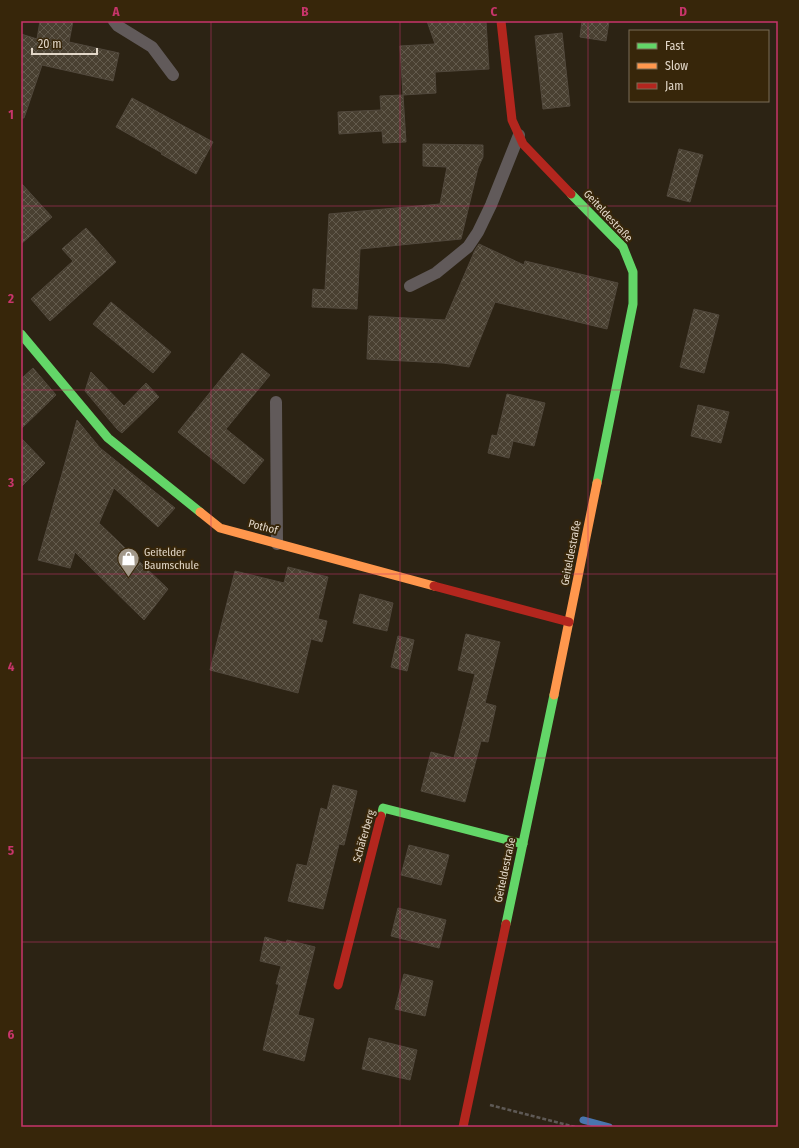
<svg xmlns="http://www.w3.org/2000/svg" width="799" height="1148" font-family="'Fira Sans Condensed',sans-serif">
  <defs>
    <pattern id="building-cross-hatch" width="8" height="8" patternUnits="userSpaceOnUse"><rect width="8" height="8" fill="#494031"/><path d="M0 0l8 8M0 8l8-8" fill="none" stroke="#635b4d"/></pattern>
  </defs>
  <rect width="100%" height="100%" fill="#2c2314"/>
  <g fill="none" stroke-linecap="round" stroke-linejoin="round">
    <path stroke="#4975ae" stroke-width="7" d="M 583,1120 L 609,1127"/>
  </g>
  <g fill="url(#building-cross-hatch)" stroke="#51483c">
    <path d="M 40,21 L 73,21 L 69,42 L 119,53 L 113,81 L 42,65 L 24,118 L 21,118 L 21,34 L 37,39 Z"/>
    <path d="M 427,21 L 486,22 L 489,69 L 435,72 L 436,93 L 403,95 L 400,46 L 435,44 Z"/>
    <path d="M 582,21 L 609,21 L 606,41 L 580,37 Z"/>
    <path d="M 562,33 L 570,106 L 543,109 L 535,36 Z"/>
    <path d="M 403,95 L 406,142 L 383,143 L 382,131 L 339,134 L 338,112 L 381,110 L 380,96 Z"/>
    <path d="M 132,98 L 213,142 L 196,174 L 161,154 L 162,153 L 116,127 Z"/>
    <path d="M 423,144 L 483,145 L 483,157 L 478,168 L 461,239 L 360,249 L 357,309 L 312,307 L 313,289 L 325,290 L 329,214 L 440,204 L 447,167 L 423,166 Z"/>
    <path d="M 679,149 L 703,155 L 690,202 L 667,196 Z"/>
    <path d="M 21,183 L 52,217 L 21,244 Z"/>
    <path d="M 86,228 L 116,262 L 50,321 L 31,299 L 73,261 L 62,249 Z"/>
    <path d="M 479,244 L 524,265 L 525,261 L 618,283 L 607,329 L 495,302 L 469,367 L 443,363 L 367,359 L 369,316 L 445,320 L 475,250 Z"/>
    <path d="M 111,302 L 171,352 L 153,373 L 93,324 Z"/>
    <path d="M 694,309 L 719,315 L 704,373 L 680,367 Z"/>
    <path d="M 242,353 L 270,375 L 226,429 L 264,460 L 244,484 L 178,432 Z"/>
    <path d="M 33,368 L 56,395 L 21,429 L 21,379 Z"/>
    <path d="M 91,372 L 124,406 L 146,383 L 159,397 L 122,433 L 117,429 L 85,391 Z"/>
    <path d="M 507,394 L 545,403 L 534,446 L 513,441 L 509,458 L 488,453 L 492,435 L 497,436 Z"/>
    <path d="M 698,405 L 729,412 L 721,443 L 691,436 Z"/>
    <path d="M 77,420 L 100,448 L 175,508 L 158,527 L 114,488 L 99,523 L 168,589 L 144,620 L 75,552 L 70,568 L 38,560 Z"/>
    <path d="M 21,438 L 45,463 L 21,487 Z"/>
    <path d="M 288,567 L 328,577 L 318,619 L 327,621 L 322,642 L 311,639 L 298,693 L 210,670 L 235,571 L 284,583 Z"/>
    <path d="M 360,594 L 393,603 L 387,631 L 353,623 Z"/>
    <path d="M 466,634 L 500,642 L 485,703 L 496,706 L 488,742 L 481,741 L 465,802 L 421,791 L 431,752 L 454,758 L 475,674 L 458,670 Z"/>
    <path d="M 398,636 L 414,640 L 407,671 L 391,667 Z"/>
    <path d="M 333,785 L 357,791 L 344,845 L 339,844 L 323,909 L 288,901 L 297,864 L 307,866 L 321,808 L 327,810 Z"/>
    <path d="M 409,845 L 449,855 L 441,885 L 401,875 Z"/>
    <path d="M 398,908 L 446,920 L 439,948 L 391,936 Z"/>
    <path d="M 265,937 L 286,943 L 287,940 L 315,947 L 298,1015 L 314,1019 L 304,1061 L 263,1050 L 279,984 L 276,984 L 281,966 L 260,961 Z"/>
    <path d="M 404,974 L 433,981 L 425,1016 L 395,1009 Z"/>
    <path d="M 369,1038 L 417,1050 L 410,1080 L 362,1069 Z"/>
  </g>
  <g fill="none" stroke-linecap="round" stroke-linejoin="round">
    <path stroke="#5e5955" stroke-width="2.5" stroke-dasharray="4 2" stroke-linecap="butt" d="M 490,1105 L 575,1127"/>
    <g stroke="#615a5a" stroke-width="12">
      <path d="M 114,21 L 118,26 L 152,47 L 173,75"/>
      <path d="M 410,286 L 436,273 L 468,247 L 478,232 L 491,205 L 519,135"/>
      <path d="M 276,402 L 277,544"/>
    </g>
    <g stroke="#63d668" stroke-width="9">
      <path d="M 571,194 L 623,247 L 633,272 L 633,304 L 597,483"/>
      <path d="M 21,334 L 108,438 L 200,512"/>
      <path d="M 381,816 L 383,808 L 523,844"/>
      <path d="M 506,924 L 554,695"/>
    </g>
    <g stroke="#ff974d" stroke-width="9">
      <path d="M 200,512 L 220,528 L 434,586"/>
      <path d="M 554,695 L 597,483"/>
    </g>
    <g stroke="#b3261e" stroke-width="9">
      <path d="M 501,21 L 512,120 L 523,144 L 571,194"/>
      <path d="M 434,586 L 569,622"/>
      <path d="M 338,985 L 381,816"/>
      <path d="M 463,1127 L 506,924"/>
    </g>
  </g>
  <path fill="none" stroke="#c7356b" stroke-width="1" stroke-opacity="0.55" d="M 211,21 L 211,1127M 400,21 L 400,1127M 588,21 L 588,1127M 21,206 L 778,206M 21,390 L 778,390M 21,574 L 778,574M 21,758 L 778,758M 21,942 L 778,942"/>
  <defs>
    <symbol id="shop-pin" viewBox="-11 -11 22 30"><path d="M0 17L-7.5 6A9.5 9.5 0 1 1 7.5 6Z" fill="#a29889" stroke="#37260a"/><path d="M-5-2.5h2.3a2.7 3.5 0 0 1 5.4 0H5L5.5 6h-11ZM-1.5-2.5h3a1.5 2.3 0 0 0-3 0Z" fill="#fff"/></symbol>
  </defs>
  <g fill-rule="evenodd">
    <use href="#shop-pin" x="116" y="546" width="25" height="34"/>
  </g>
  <g text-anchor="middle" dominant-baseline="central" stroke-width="4" stroke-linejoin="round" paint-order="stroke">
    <g font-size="11" fill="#e2d7c8" stroke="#37260a">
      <text transform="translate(608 216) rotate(47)">Geiteldestraße</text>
      <text transform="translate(263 527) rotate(15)">Pothof</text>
      <text transform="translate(571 553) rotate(-79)">Geiteldestraße</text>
      <text transform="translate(364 836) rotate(-74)">Schäferberg</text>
      <text transform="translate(505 870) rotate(-78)">Geiteldestraße</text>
    </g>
    <g font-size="11" fill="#e2d7c8" stroke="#37260a" text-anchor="start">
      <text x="144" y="552">Geitelder<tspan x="144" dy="13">Baumschule</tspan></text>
    </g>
  </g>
  <rect width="799" height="1148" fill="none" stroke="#37260a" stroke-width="44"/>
  <rect x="629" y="30" width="140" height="72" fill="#37260a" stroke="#7b6d56"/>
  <rect x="637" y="43" width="20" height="6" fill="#63d668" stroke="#7b6d56"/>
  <text x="665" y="50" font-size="12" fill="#e2d7c8">Fast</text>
  <rect x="637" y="63" width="20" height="6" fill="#ff974d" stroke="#7b6d56"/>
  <text x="665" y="70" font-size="12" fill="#e2d7c8">Slow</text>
  <rect x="637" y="83" width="20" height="6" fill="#b3261e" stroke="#7b6d56"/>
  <text x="665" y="90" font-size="12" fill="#e2d7c8">Jam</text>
  <path d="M32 48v6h65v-6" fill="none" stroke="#e2d7c8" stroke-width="2"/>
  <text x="38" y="48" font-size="12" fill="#e2d7c8" stroke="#37260a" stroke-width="3" paint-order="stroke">20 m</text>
  <rect x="22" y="22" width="755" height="1104" fill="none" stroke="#c7356b" stroke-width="1.5"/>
  <g font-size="13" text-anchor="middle" font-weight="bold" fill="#c7356b">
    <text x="116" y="16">A</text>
    <text x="305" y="16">B</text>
    <text x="494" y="16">C</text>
    <text x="683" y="16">D</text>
    <text x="11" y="119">1</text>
    <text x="11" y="303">2</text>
    <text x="11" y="487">3</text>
    <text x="11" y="671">4</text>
    <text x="11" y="855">5</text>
    <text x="11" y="1039">6</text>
  </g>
</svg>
